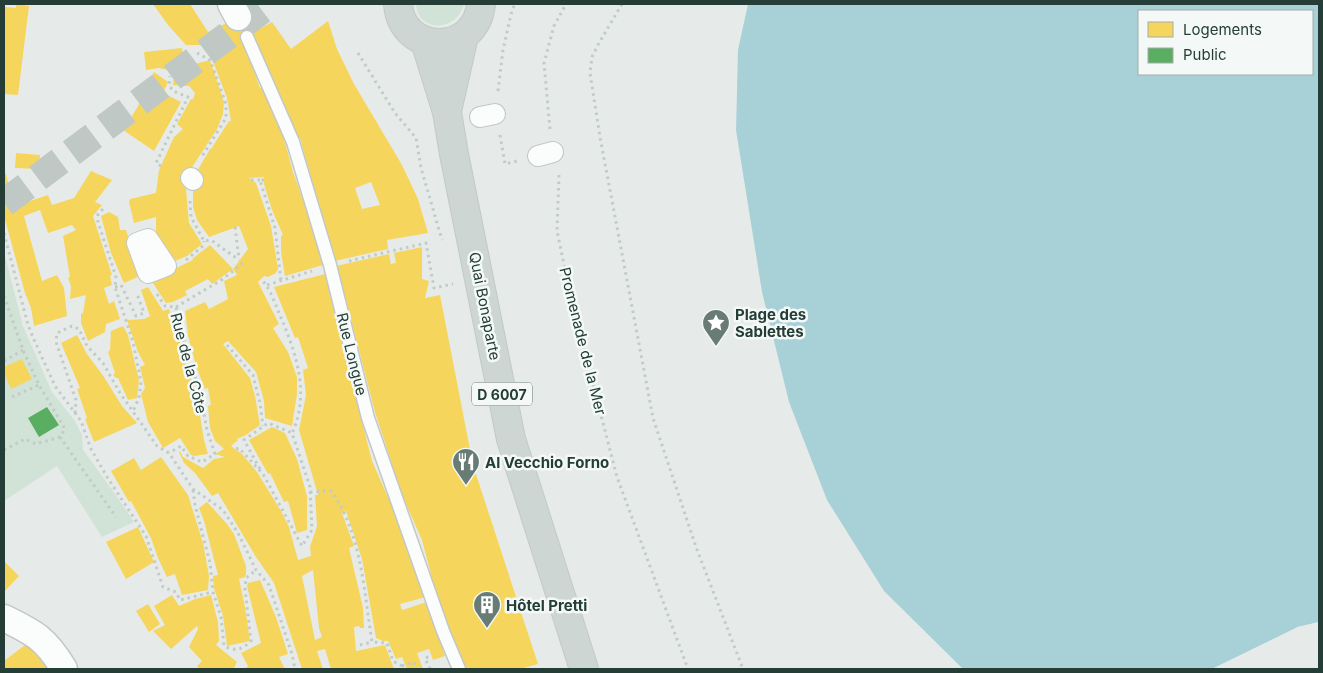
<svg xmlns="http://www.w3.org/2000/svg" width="1323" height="673" font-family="Inter,sans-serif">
  <rect width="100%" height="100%" fill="#e6ebe9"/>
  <g fill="#d0e3d6">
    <path d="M 416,4 L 464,4 C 457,32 418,33 416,4 Z"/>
    <path d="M 4,252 L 23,326 L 52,392 L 75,421 L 82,435 L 83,450 L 113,491 L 134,522 L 102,537 L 57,466 L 4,501 Z"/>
  </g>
  <path fill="#a8d1d7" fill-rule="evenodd" d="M 748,4 L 1319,4 L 1319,622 L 1298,627 L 1212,669 L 963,669 L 884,591 L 827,500 L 789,402 L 762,292 L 736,130 L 738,50 ZM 1139,11 L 1312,11 L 1312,74 L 1139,74 Z"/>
  <path fill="#e6ebe9" d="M 1319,622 L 1319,625 L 1299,629 L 1217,669 L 1212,669 L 1298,627 Z"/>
  <g fill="#f6d55c" fill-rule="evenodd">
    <path d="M 16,4 L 29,6 L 18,95 L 4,94 L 4,18 L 5,7 L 16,8 Z"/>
    <path d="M 153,4 L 190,4 L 208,32 L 251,11 L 261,28 L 272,22 L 291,49 L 328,21 L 337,49 L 354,84 L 402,165 L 418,199 L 428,233 L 387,240 L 388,249 L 335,261 L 300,138 L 299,139 L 285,106 L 284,106 L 264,65 L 253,35 L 243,40 L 260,88 L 262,88 L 281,128 L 293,172 L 309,217 L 310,217 L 323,265 L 285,276 L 281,252 L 281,236 L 283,235 L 272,210 L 264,184 L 264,177 L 249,178 L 256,183 L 271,226 L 278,269 L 276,273 L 268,277 L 264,276 L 258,282 L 279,324 L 273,328 L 288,352 L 297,377 L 297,394 L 292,426 L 265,418 L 264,401 L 256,372 L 228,341 L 223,344 L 250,378 L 255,396 L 260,425 L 246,435 L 237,439 L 238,440 L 231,446 L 242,454 L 257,472 L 281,511 L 289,527 L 298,560 L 311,556 L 310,547 L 317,526 L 315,495 L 318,495 L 299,430 L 306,395 L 303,370 L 308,368 L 298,337 L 295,338 L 274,287 L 325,274 L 372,461 L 402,529 L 426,597 L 400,604 L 402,610 L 427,602 L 445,656 L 433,660 L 429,649 L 417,653 L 423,669 L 407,669 L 402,657 L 396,659 L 388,641 L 383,641 L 376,638 L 362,559 L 346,511 L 342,513 L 354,546 L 349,548 L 363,608 L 364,628 L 360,628 L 359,626 L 354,627 L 356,651 L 385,645 L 394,669 L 331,669 L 325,649 L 317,651 L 323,669 L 302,669 L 274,583 L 256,557 L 218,493 L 212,496 L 195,473 L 184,463 L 179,452 L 180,451 L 183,457 L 203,468 L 214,459 L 225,457 L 215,454 L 224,449 L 215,441 L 210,428 L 208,406 L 211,405 L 208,388 L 205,389 L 196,366 L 188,335 L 185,311 L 205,302 L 209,309 L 228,299 L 224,281 L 237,275 L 233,269 L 248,249 L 239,226 L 209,237 L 197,220 L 193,207 L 193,178 L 210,149 L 211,149 L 229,121 L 231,121 L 227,98 L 209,51 L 210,45 L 186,45 L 168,25 ZM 371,182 L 380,205 L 362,209 L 355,188 ZM 313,570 L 319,628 L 322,637 L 315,640 L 302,576 Z"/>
    <path d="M 182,48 L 184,67 L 210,60 L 224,102 L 223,114 L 217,129 L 185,178 L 189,223 L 202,244 L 187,256 L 175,261 L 170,260 L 156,238 L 156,217 L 134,223 L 129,202 L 130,199 L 156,193 L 159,170 L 174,137 L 183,129 L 177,124 L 191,99 L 193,99 L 195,93 L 189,86 L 173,85 L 174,71 L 159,68 L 146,70 L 144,52 Z"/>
    <path d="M 154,72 L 168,82 L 163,93 L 181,102 L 154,151 L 123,130 L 137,108 Z"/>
    <path d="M 16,153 L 40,155 L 39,169 L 15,168 Z"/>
    <path d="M 91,171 L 112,180 L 95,202 L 102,205 L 93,216 L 112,275 L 110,276 L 112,285 L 104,288 L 109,304 L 114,301 L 120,319 L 106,324 L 105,332 L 88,341 L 81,323 L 81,314 L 83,313 L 86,295 L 70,299 L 71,286 L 68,278 L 70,277 L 63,236 L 76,230 L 72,225 L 48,233 L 40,210 L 24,216 L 42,281 L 57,275 L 64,288 L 67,316 L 34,326 L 31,308 L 25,293 L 4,216 L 4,174 L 6,174 L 10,192 L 5,193 L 7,205 L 20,202 L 21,204 L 48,195 L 52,205 L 74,198 Z"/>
    <path d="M 109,212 L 118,217 L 120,230 L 126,230 L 140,276 L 124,283 L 111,253 L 101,216 Z"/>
    <path d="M 210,245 L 233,269 L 212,284 L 208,279 L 185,291 L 187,295 L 173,302 L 166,303 L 151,280 L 193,260 L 192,259 Z"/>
    <path d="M 422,247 L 422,279 L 429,281 L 425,298 L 440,295 L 473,465 L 538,664 L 520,669 L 465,669 L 451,634 L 450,635 L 438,601 L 422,540 L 402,495 L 375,412 L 349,311 L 336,266 L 389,254 L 391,264 L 396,263 L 394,253 Z"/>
    <path d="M 148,287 L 163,311 L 169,309 L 177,329 L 185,362 L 196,391 L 204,440 L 208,454 L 194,456 L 191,455 L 180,438 L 163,448 L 148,422 L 141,394 L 145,388 L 140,367 L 145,365 L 138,352 L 127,320 L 144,319 L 150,316 L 141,290 Z"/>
    <path d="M 123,326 L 128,335 L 139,380 L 137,398 L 128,400 L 118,378 L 116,378 L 113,375 L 115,373 L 108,352 L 110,350 L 111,331 Z"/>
    <path d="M 77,335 L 87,354 L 104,377 L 122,406 L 137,423 L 94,442 L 85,419 L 87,418 L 77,389 L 80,388 L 61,343 Z"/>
    <path d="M 22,359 L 32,379 L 11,389 L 4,373 L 4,367 Z"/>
    <path d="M 272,427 L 285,433 L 297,459 L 307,496 L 307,530 L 297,533 L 288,501 L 284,502 L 270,473 L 268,474 L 249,440 Z"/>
    <path d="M 161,457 L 188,495 L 203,543 L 209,576 L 208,590 L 182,595 L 175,574 L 167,577 L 158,558 L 151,538 L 131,501 L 129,502 L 111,471 L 134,458 L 141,470 Z"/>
    <path d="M 207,502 L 227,524 L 234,534 L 246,566 L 246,574 L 245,577 L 239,579 L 245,607 L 250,641 L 227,646 L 223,616 L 214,588 L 213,576 L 218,575 L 204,521 L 199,508 Z"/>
    <path d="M 138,527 L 154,562 L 126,579 L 106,542 Z"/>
    <path d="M 4,561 L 19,576 L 4,592 Z"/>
    <path d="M 260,580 L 276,617 L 288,654 L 279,657 L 285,669 L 245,669 L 248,666 L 241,653 L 261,643 L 247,586 L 248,583 Z"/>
    <path d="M 172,595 L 179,606 L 195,599 L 211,595 L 218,622 L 219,641 L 216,645 L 237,662 L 234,668 L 199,669 L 197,666 L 202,661 L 189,647 L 198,629 L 197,626 L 171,649 L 153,631 L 165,625 L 154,606 Z"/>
    <path d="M 148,604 L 160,624 L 149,632 L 136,611 Z"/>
    <path d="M 25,645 L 30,648 L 48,669 L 4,669 L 4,661 Z"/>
  </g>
  <path fill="#5aae61" d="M 47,407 L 59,425 L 39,437 L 28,418 Z"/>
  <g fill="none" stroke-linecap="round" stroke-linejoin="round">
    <path stroke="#bfc8c5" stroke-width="28" stroke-dasharray="28 14" stroke-linecap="butt" d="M 4,203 L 270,4"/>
    <defs>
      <path id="service" d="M 247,37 L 293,142 L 330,265 L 368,418 L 443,631 L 459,669"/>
      <g id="pedestrian">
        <path d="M 480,117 L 495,114"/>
        <path d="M 538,156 L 553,152"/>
        <path d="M 191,178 L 193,180"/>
        <path d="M 148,239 L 166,266 L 148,273 L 137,243 Z"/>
      </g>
      <g id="minor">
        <path d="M 231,4 L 238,17"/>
        <path d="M 4,618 C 35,633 46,639 64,669"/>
      </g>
      <g id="primary">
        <path d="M 398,4 C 402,56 476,56 481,4"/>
        <path d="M 425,41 L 447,112 L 454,154 L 511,439 L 584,669"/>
        <path d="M 447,111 L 464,36"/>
      </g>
    </defs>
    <use href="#service" stroke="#c3c8c6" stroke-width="15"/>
    <use href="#pedestrian" stroke="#c3c8c6" stroke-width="22"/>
    <use href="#minor" stroke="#c3c8c6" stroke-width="29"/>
    <use href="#primary" stroke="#c2cac7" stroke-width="30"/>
    <g stroke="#c2cbc7" stroke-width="3" stroke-dasharray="2.5 4" stroke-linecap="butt">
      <path d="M 622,4 L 599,43 L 592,57 L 590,73 L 600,137 L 653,418 L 696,547 L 743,669"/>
      <path d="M 197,53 L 210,60 L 226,104 L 226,118 L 201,158"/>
      <path d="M 358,53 L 395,113 L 416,138 L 421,168 L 442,240"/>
      <path d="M 498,91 L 503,50 L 512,10 L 515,4"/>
      <path d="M 550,129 L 544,63 L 554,26 L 566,4"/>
      <path d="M 500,135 L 505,164 L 517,161"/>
      <path d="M 161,166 L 156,163 L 188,97 L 173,91 L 169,85 L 170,76"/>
      <path d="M 559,175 L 557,231 L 573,307 L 617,477 L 688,669"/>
      <path d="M 251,180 L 260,180"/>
      <path d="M 264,180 L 260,180 L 275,228 L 281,281"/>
      <path d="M 190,201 L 191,217 L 204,241 L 211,240 L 239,260"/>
      <path d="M 103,209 L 98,214 L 98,222 L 116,277 L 115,287 L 133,342 L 141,382 L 139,398 L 133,411"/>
      <path d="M 235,227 L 239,259"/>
      <path d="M 4,233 L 28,325 L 35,342 L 55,386 L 81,421 L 91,449 L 107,477 L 146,536 L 163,587 L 176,592 L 180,600 L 213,592"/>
      <path d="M 186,260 L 203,246 L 204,241"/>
      <path d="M 349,261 L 426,243 L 434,288 L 453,284"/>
      <path d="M 267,285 L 312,271"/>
      <path d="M 115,287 L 121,285 L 136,316 L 144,313 L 137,294"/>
      <path d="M 157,294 L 165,306 L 176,307 L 187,353 L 199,388 L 207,430 L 215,454 L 202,462 L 188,456 L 181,446 L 169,453"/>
      <path d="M 4,296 L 23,350 L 39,385 L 65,429 L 60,437 L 116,517"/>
      <path d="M 176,307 L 223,279 L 243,263"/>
      <path d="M 227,345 L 253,375 L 260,403 L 263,426"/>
      <path d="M 4,361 L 23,350"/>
      <path d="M 12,397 L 39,385"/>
      <path d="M 75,413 L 76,400 L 56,342 L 57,333 L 72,326 L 79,329 L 87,346 L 103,363 L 120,393 L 157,446 L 169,453 L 193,489 L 223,510 L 238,533 L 256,570 L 269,585 L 292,654 L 295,669"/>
      <path d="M 236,449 L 239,448 L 263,474 L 302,546 L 312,530 L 310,487 L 292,433 C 311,393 295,350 279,313 C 274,301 270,288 261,279"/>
      <path d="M 4,450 L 25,439 L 36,444 L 60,437"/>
      <path d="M 260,469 L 244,440 L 268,423 L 292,433"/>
      <path d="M 193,490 L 195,505 L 210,563 L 213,592 L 221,617 L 224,646 C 235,652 243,649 251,641 L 245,589 L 246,578 L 256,570"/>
      <path d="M 310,492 L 331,491 C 362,533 364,593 372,642 L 387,643 L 393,661 L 402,666"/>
      <path d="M 360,645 L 372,642"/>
      <path d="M 402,666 L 414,662 L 416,669"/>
      <path d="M 430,669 L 425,658 L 432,656"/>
    </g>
    <use href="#service" stroke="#fbfcfc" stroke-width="12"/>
    <use href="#pedestrian" stroke="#fbfcfc" stroke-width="20"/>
    <use href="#minor" stroke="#fbfcfc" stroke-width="26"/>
    <use href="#primary" stroke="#ced6d4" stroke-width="28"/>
  </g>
  <defs>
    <symbol id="sight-pin" viewBox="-11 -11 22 30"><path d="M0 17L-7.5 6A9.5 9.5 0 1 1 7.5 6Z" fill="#687b75" stroke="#f4f9f7"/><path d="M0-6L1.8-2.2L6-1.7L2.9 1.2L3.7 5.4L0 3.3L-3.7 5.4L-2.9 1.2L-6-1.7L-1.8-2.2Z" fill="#fff"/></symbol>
    <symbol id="restaurant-pin" viewBox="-11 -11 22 30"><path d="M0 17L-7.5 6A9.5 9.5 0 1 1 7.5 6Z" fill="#687b75" stroke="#f4f9f7"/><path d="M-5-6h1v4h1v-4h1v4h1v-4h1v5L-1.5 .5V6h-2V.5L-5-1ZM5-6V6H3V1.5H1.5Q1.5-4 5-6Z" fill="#fff"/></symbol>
    <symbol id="building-pin" viewBox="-11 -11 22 30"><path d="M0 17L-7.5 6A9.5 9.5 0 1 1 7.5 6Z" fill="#687b75" stroke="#f4f9f7"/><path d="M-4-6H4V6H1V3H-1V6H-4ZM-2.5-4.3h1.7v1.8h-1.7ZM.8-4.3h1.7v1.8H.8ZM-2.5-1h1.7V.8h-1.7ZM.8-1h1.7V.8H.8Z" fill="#fff"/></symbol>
  </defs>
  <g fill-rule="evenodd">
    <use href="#sight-pin" x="700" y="307" width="32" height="43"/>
    <use href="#restaurant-pin" x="450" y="446" width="32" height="43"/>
    <use href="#building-pin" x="471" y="589" width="32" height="43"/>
  </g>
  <g text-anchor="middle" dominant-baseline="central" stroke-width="5" stroke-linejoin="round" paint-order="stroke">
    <rect fill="#f4f9f7" stroke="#627671" stroke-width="1" x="472" y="382.5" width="60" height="23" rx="4"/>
    <g font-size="14" font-weight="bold" fill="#243e37">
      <text x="502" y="394">D 6007</text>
    </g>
    <g font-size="15" fill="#243e37" stroke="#f4f9f7">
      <text transform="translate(485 306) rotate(79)">Quai Bonaparte</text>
      <text transform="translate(583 341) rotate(76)">Promenade de la Mer</text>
      <text transform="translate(352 354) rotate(76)">Rue Longue</text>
      <text transform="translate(189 363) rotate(75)">Rue de la Côte</text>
    </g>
    <g font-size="15" font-weight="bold" fill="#243e37" stroke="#f4f9f7" text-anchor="start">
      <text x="735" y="314">Plage des<tspan x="735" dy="17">Sablettes</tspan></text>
      <text x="485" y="462">Al Vecchio Forno</text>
      <text x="506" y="605">Hôtel Pretti</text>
    </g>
  </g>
  <rect width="1323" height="673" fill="none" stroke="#243e37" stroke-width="10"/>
  <rect x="1138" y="10" width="175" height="65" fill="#f4f9f7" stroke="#a1aeaa"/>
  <rect x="1148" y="22" width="25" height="15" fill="#f6d55c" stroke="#a1aeaa"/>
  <text x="1183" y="35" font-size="15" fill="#243e37">Logements</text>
  <rect x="1148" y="48" width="25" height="15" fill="#5aae61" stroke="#a1aeaa"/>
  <text x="1183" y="60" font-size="15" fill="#243e37">Public</text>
</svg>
